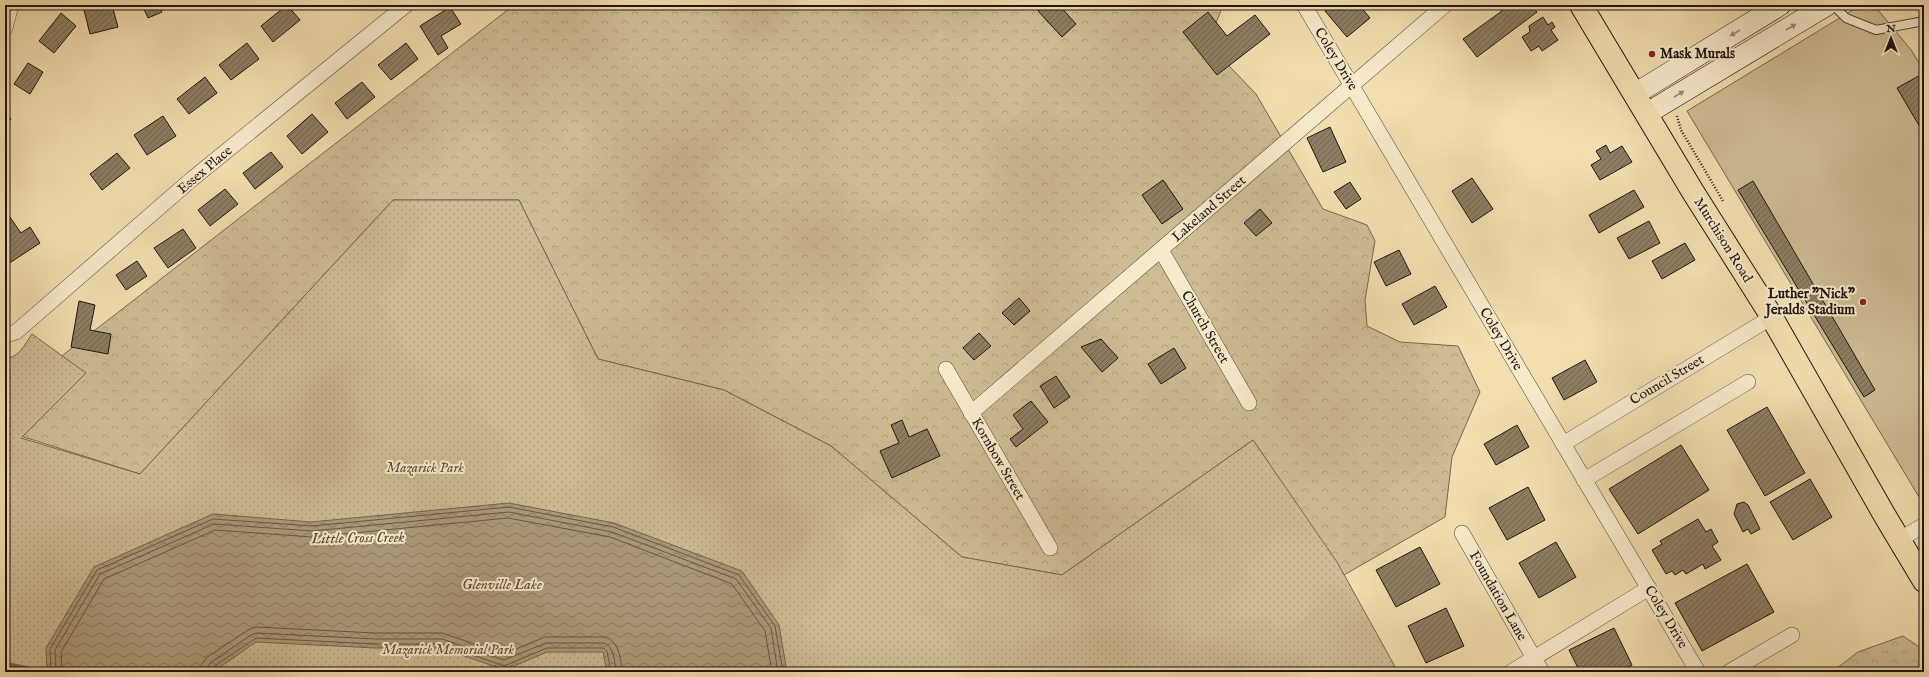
<svg xmlns="http://www.w3.org/2000/svg" width="1929" height="677" font-family="'IM FELL English',serif">
  <defs>
    <pattern id="forest-crowns" width="20" height="18" patternUnits="userSpaceOnUse"><rect width="20" height="18" fill="#cebc94"/><path d="M2 6a3 3 0 1 1 6 0M12 15a3 3 0 1 1 6 0" fill="none" stroke="#b1a17f"/></pattern>
    <pattern id="park-dots" width="8" height="8" patternUnits="userSpaceOnUse"><rect width="8" height="8" fill="#cebc94"/><path d="M2 2h.1M6 6h.1" fill="none" stroke="#b1a17f" stroke-width="1.8" stroke-linecap="round"/></pattern>
    <pattern id="water-waves" width="16" height="10" patternUnits="userSpaceOnUse"><rect width="16" height="10" fill="#ab9a79"/><path d="M0 5q4-4 8 0t8 0" fill="none" stroke="#8b7c62"/></pattern>
    <pattern id="building-hatch" width="6" height="6" patternUnits="userSpaceOnUse"><rect width="6" height="6" fill="#8d7e63"/><path d="M-1 1l2-2M0 6l6-6M5 7l2-2" fill="none" stroke="#736650"/></pattern>
  </defs>
  <rect width="100%" height="100%" fill="#f2deaf"/>
  <filter id="stains"><feTurbulence type="fractalNoise" baseFrequency=".005" numOctaves="4"/><feColorMatrix values="0 0 0 0 .2 0 0 0 0 .09 0 0 0 0 .02 0 0 0 .5 -.17"/></filter>
  <radialGradient id="worn" r=".72"><stop offset=".6" stop-color="#630" stop-opacity="0"/><stop offset="1" stop-color="#630" stop-opacity=".3"/></radialGradient>
  <g fill="url(#forest-crowns)" stroke="#776852">
    <path d="M 514,5 L 1223,5 L 1208,44 L 1256,94 L 1323,209 L 1367,225 L 1375,241 L 1365,300 L 1367,326 L 1400,342 L 1458,346 L 1480,392 L 1452,457 L 1445,517 L 1344,575 L 1253,440 L 1062,575 L 962,557 L 831,446 L 724,390 L 598,359 L 519,200 L 393,200 L 140,474 L 5,431 L 5,400 Z"/>
    <path d="M 1903,636 L 1924,650 L 1924,672 L 1832,672 L 1858,652 Z"/>
  </g>
  <path fill="url(#park-dots)" stroke="#776852" d="M 393,200 L 519,200 L 598,359 L 724,390 L 831,446 L 962,557 L 1062,575 L 1253,440 L 1337,562 L 1398,672 L 5,672 L 5,359 C 19,357 24,346 32,334 L 86,373 L 21,438 L 140,474 Z"/>
  <path fill="#cebc94" stroke="#776852" d="M 1861,5 L 1874,5 L 1912,51 L 1924,71 L 1924,493 L 1919,497 L 1687,111 Z"/>
  <path fill="url(#water-waves)" stroke="#73654f" d="M 509,503 L 614,523 L 742,571 L 779,625 L 787,672 L 607,672 L 603,652 L 547,652 L 505,670 L 441,648 L 375,648 L 256,642 L 213,672 L 47,672 L 46,648 L 94,567 L 213,514 L 311,522 Z"/>
  <g fill="none" stroke-linecap="round" stroke-linejoin="round">
    <g stroke="#665844" stroke-width="1">
      <path d="M 51,672 L 50,649 L 97,570 L 213,519 L 312,526 L 509,507 L 613,527 L 739,575 L 775,626 L 783,672"/>
      <path d="M 56,672 L 55,650 L 100,574 L 214,524 L 312,531 L 509,512 L 612,532 L 736,579 L 771,628 L 778,672"/>
      <path d="M 62,672 L 61,652 L 104,579 L 215,530 L 312,537 L 508,518 L 610,537 L 732,584 L 765,631 L 772,672"/>
      <path d="M 200,672 L 202,664 L 206,658 L 248,630 L 256,627 L 375,633 L 442,633 L 504,654 L 545,637 L 605,637 C 619,641 621,659 622,672"/>
      <path d="M 206,672 L 210,663 L 251,635 L 256,633 L 375,639 L 442,639 L 504,660 L 546,643 L 604,643 C 614,646 615,662 616,672"/>
      <path d="M 211,672 L 213,667 L 256,638 L 375,644 L 442,644 L 504,666 L 547,648 L 603,648 L 607,651 L 611,672"/>
    </g>
    <path stroke="#73654f" stroke-width="4.5" d="M 5,664 L 44,672 L 52,669"/>
  </g>
  <g fill="url(#building-hatch)" stroke="#201510">
    <path d="M 88,5 L 112,5 L 118,27 L 90,34 L 83,6 Z"/>
    <path d="M 142,5 L 159,5 L 162,12 L 148,18 Z"/>
    <path d="M 287,5 L 300,20 L 273,42 L 261,26 Z"/>
    <path d="M 1045,5 L 1059,5 L 1076,24 L 1062,37 L 1038,11 Z"/>
    <path d="M 1333,5 L 1359,5 L 1370,18 L 1347,37 L 1325,11 Z"/>
    <path d="M 1497,5 L 1531,5 L 1537,12 L 1477,57 L 1463,39 L 1502,11 Z"/>
    <path d="M 450,7 L 461,24 L 441,36 L 448,48 L 438,55 L 420,26 Z"/>
    <path d="M 1208,12 L 1227,36 L 1255,15 L 1270,34 L 1217,75 L 1183,32 Z"/>
    <path d="M 61,13 L 76,26 L 54,53 L 39,41 Z"/>
    <path d="M 1543,17 L 1548,25 L 1552,22 L 1555,27 L 1551,30 L 1558,40 L 1542,51 L 1539,46 L 1531,51 L 1522,37 L 1530,32 L 1529,26 Z"/>
    <path d="M 247,43 L 259,59 L 231,80 L 219,65 Z"/>
    <path d="M 406,43 L 418,59 L 391,80 L 378,65 Z"/>
    <path d="M 28,63 L 43,72 L 30,94 L 14,84 Z"/>
    <path d="M 1924,73 L 1924,134 L 1897,88 Z"/>
    <path d="M 205,77 L 217,93 L 189,114 L 177,99 Z"/>
    <path d="M 362,82 L 375,97 L 347,119 L 335,103 Z"/>
    <path d="M 5,113 L 11,119 L 5,127 Z"/>
    <path d="M 312,114 L 328,132 L 302,154 L 287,136 Z"/>
    <path d="M 163,116 L 176,136 L 147,155 L 134,135 Z"/>
    <path d="M 1330,127 L 1346,162 L 1323,172 L 1307,138 Z"/>
    <path d="M 1606,145 L 1610,153 L 1622,146 L 1632,162 L 1600,180 L 1591,165 L 1601,159 L 1596,151 Z"/>
    <path d="M 271,152 L 283,167 L 255,189 L 243,173 Z"/>
    <path d="M 117,153 L 130,168 L 102,190 L 90,174 Z"/>
    <path d="M 1472,178 L 1493,209 L 1472,223 L 1452,191 Z"/>
    <path d="M 1163,180 L 1183,209 L 1162,224 L 1142,195 Z"/>
    <path d="M 1753,181 L 1875,390 L 1864,397 L 1738,190 Z"/>
    <path d="M 1350,182 L 1361,199 L 1346,209 L 1334,192 Z"/>
    <path d="M 225,189 L 238,204 L 210,226 L 198,210 Z"/>
    <path d="M 1634,190 L 1644,207 L 1599,233 L 1589,215 Z"/>
    <path d="M 1260,209 L 1272,223 L 1256,236 L 1244,223 Z"/>
    <path d="M 5,210 L 21,233 L 30,227 L 40,243 L 5,266 Z"/>
    <path d="M 1649,221 L 1660,243 L 1629,259 L 1617,238 Z"/>
    <path d="M 183,229 L 196,248 L 168,268 L 154,248 Z"/>
    <path d="M 1685,243 L 1695,260 L 1662,279 L 1652,261 Z"/>
    <path d="M 1399,250 L 1411,274 L 1386,286 L 1374,262 Z"/>
    <path d="M 137,261 L 147,276 L 126,290 L 116,275 Z"/>
    <path d="M 1435,286 L 1447,307 L 1414,325 L 1402,304 Z"/>
    <path d="M 1019,298 L 1030,311 L 1014,325 L 1002,313 Z"/>
    <path d="M 79,301 L 95,305 L 90,330 L 111,334 L 108,354 L 71,347 Z"/>
    <path d="M 979,333 L 991,346 L 974,360 L 963,348 Z"/>
    <path d="M 1101,339 L 1118,358 L 1102,372 L 1081,347 Z"/>
    <path d="M 1174,348 L 1186,368 L 1161,384 L 1148,364 Z"/>
    <path d="M 1585,360 L 1597,382 L 1564,400 L 1552,378 Z"/>
    <path d="M 1056,376 L 1070,397 L 1054,408 L 1040,386 Z"/>
    <path d="M 1031,401 L 1048,422 L 1016,447 L 1010,439 L 1023,429 L 1013,415 Z"/>
    <path d="M 1767,407 L 1805,473 L 1765,496 L 1727,430 Z"/>
    <path d="M 902,420 L 909,437 L 927,429 L 940,456 L 892,478 L 880,451 L 899,443 L 891,425 Z"/>
    <path d="M 1517,425 L 1529,447 L 1496,465 L 1484,444 Z"/>
    <path d="M 1681,445 L 1709,490 L 1638,534 L 1609,489 Z"/>
    <path d="M 1810,479 L 1832,517 L 1793,540 L 1770,502 Z"/>
    <path d="M 1528,487 L 1545,520 L 1507,540 L 1489,508 Z"/>
    <path d="M 1744,502 L 1748,505 L 1760,529 L 1751,534 L 1748,529 L 1743,532 L 1734,514 L 1737,504 Z"/>
    <path d="M 1698,519 L 1706,532 L 1711,529 L 1718,542 L 1712,546 L 1721,560 L 1705,569 L 1703,564 L 1686,574 L 1683,570 L 1675,575 L 1672,571 L 1666,574 L 1652,550 L 1662,544 L 1660,541 Z"/>
    <path d="M 1556,542 L 1576,577 L 1539,598 L 1519,563 Z"/>
    <path d="M 1420,547 L 1440,584 L 1396,607 L 1376,570 Z"/>
    <path d="M 1747,564 L 1774,612 L 1702,651 L 1675,603 Z"/>
    <path d="M 1446,608 L 1464,646 L 1426,663 L 1408,626 Z"/>
    <path d="M 1614,628 L 1632,665 L 1618,672 L 1580,672 L 1569,650 Z"/>
  </g>
  <g fill="none" stroke-linecap="round" stroke-linejoin="round">
    <defs>
      <path id="lane" d="M 1833,5 L 1846,18 L 1876,30 L 1924,21"/>
      <g id="street">
        <path d="M 1304,5 L 1698,672"/>
        <path d="M 5,28 L 11,5"/>
        <path d="M 1161,250 L 1249,403"/>
        <path d="M 5,335 L 16,332 L 192,179 L 406,5"/>
        <path d="M 946,369 L 1050,548"/>
        <path d="M 971,413 L 1445,5"/>
        <path d="M 1563,444 L 1772,317"/>
        <path d="M 1584,480 L 1748,382"/>
        <path d="M 1462,533 L 1542,672"/>
        <path d="M 1899,540 L 1924,525"/>
        <path d="M 1511,672 L 1649,588"/>
        <path d="M 1729,672 L 1792,635"/>
      </g>
      <g id="secondary">
        <path d="M 1635,94 L 1780,5"/>
        <path d="M 1646,114 L 1827,5"/>
      </g>
      <path id="primary" d="M 1581,5 L 1693,192 L 1767,309 L 1885,516 L 1924,581"/>
    </defs>
    <use href="#lane" stroke="#544738" stroke-width="10"/>
    <use href="#street" stroke="#544738" stroke-width="16"/>
    <use href="#secondary" stroke="#201510" stroke-width="22"/>
    <use href="#primary" stroke="#201510" stroke-width="24"/>
    <path stroke="#201510" stroke-width="2.5" stroke-dasharray="1 2" stroke-linecap="butt" d="M 1677,116 L 1681,130 L 1723,201"/>
    <use href="#lane" stroke="#f7eacb" stroke-width="8"/>
    <use href="#street" stroke="#f7eacb" stroke-width="15"/>
    <use href="#secondary" stroke="#f7eacb" stroke-width="21"/>
    <use href="#primary" stroke="#f2deaf" stroke-width="22"/>
  </g>
  <defs><path id="oneway-solid" d="M-6-.8H1V-3.2L6.5 0L1 3.2V.8H-6Z"/></defs>
  <g fill="#968a77">
    <use href="#oneway-solid" transform="translate(1791 27) rotate(-31)"/>
    <use href="#oneway-solid" transform="translate(1735 33) rotate(149)"/>
    <use href="#oneway-solid" transform="translate(1679 94) rotate(-31)"/>
  </g>
  <g fill="#8f2418" stroke="#f7eacb" stroke-width="1.5">
    <circle cx="1652" cy="54" r="4"/>
    <circle cx="1863" cy="302" r="4"/>
  </g>
  <g text-anchor="middle" dominant-baseline="central" stroke-width="4" stroke-linejoin="round" paint-order="stroke">
    <g font-size="14" font-weight="bold" fill="#201510" stroke="#f7eacb" text-anchor="start">
      <text x="1660" y="54">Mask Murals</text>
      <text x="1855" y="294" text-anchor="end">Luther "Nick"<tspan x="1855" dy="16">Jeralds Stadium</tspan></text>
    </g>
    <g font-size="14" fill="#201510" stroke="#f7eacb">
      <text transform="translate(1336 59) rotate(59)">Coley Drive</text>
      <text transform="translate(205 170) rotate(-40)">Essex Place</text>
      <text transform="translate(1209 209) rotate(-41)">Lakeland Street</text>
      <text transform="translate(1723 240) rotate(58)">Murchison Road</text>
      <text transform="translate(1205 327) rotate(60)">Church Street</text>
      <text transform="translate(1501 339) rotate(59)">Coley Drive</text>
      <text transform="translate(1667 380) rotate(-31)">Council Street</text>
      <text transform="translate(998 459) rotate(60)">Kornbow Street</text>
      <text transform="translate(1498 596) rotate(60)">Foundation Lane</text>
      <text transform="translate(1666 617) rotate(59)">Coley Drive</text>
    </g>
    <g font-size="14" font-style="italic" fill="#5d4f3e" stroke="#f7eacb">
      <text x="425" y="468">Mazarick Park</text>
      <text x="448" y="650">Mazarick Memorial Park</text>
    </g>
    <g font-size="15" font-style="italic" fill="#584a3a" stroke="#f7eacb">
      <text transform="translate(358 538) rotate(-1)">Little Cross Creek</text>
      <text x="502" y="584">Glenville Lake</text>
    </g>
  </g>
  <rect width="1929" height="677" fill="none" stroke="#f2deaf" stroke-width="20"/>
  <rect x="6" y="6" width="1917" height="665" fill="none" stroke="#201510" stroke-width="2"/>
  <rect x="10" y="10" width="1909" height="657" fill="none" stroke="#201510"/>
  <g transform="translate(1891 38)" stroke="#f7eacb" stroke-width="3" paint-order="stroke">
  <path d="M0-3L7 15L0 10L-7 15Z" fill="#201510"/>
  <text y="-6" font-size="11" font-weight="bold" text-anchor="middle" fill="#201510">N</text>
  </g>
  <rect width="100%" height="100%" filter="url(#stains)"/>
  <rect width="100%" height="100%" fill="url(#worn)"/>
</svg>
